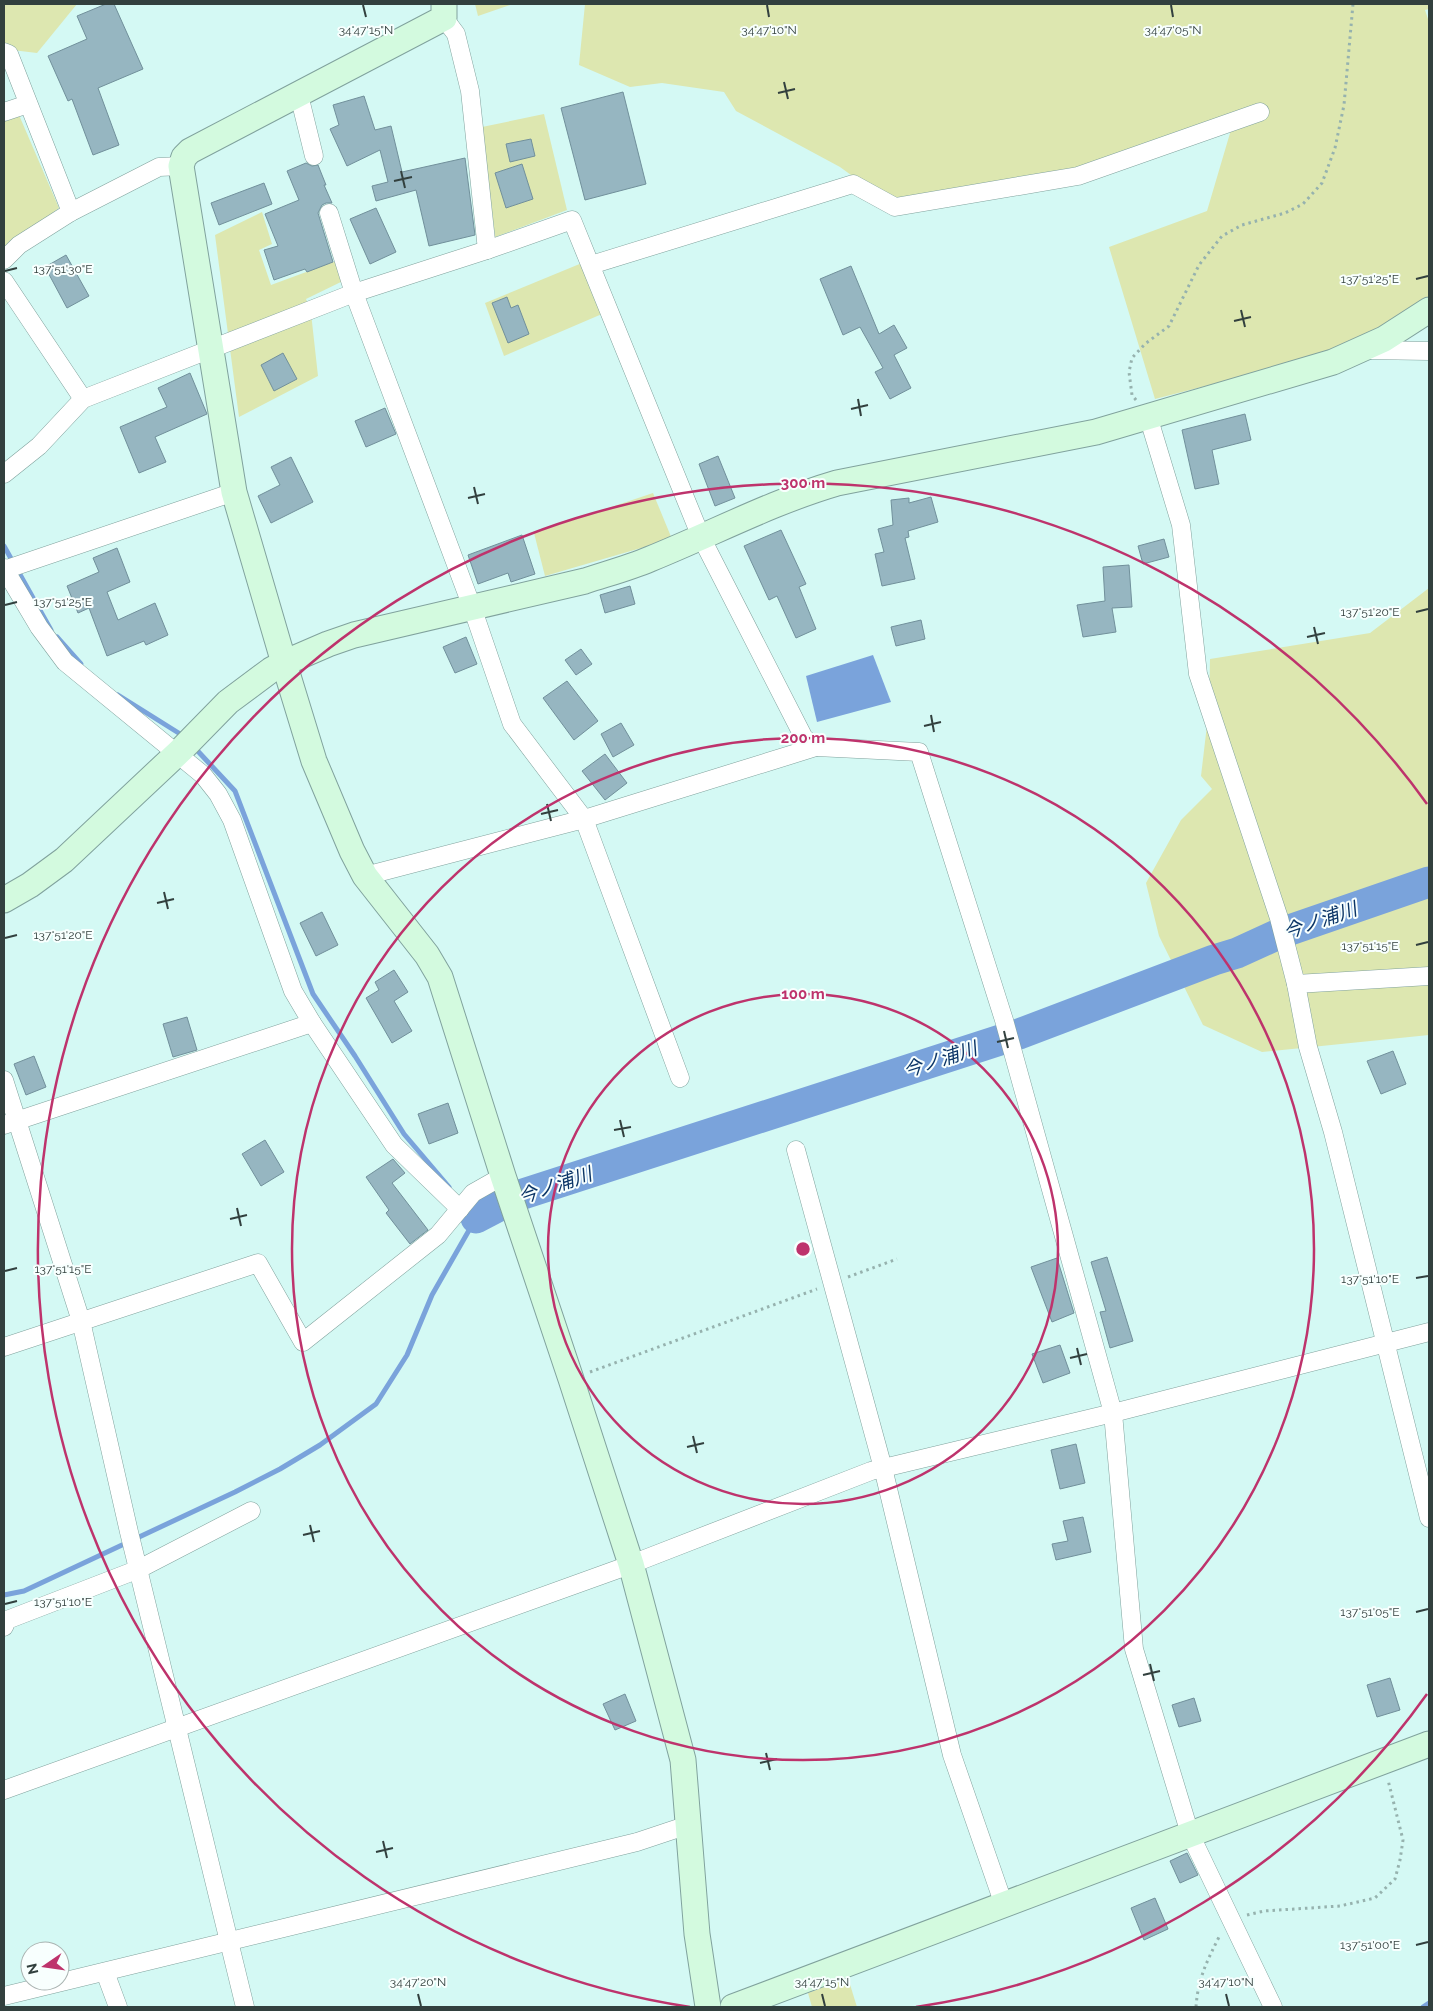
<svg xmlns="http://www.w3.org/2000/svg" width="1433" height="2011" font-family="Raleway,'Noto Sans JP',sans-serif">
  <rect width="100%" height="100%" fill="#d4f9f4"/>
  <g fill="#dde7b0">
    <path d="M 4,4 L 77,4 L 37,53 L 4,49 Z"/>
    <path d="M 475,4 L 513,4 L 478,16 Z"/>
    <path d="M 585,4 L 1429,4 L 1429,9 L 1425,10 L 1429,22 L 1429,305 L 1348,349 L 1155,399 L 1109,247 L 1207,211 L 1233,123 L 1078,176 L 895,207 L 840,167 L 736,111 L 724,92 L 662,83 L 630,87 L 579,65 Z"/>
    <path d="M 544,114 L 567,210 L 495,237 L 482,127 Z"/>
    <path d="M 19,115 L 59,208 L 4,251 L 4,119 Z"/>
    <path d="M 262,212 L 272,244 L 259,250 L 271,285 L 336,261 L 345,280 L 306,299 L 311,313 L 318,376 L 239,417 L 215,235 Z"/>
    <path d="M 582,263 L 602,314 L 504,356 L 485,303 Z"/>
    <path d="M 653,493 L 672,539 L 545,576 L 534,533 Z"/>
    <path d="M 1429,588 L 1429,1035 L 1262,1052 L 1203,1025 L 1159,936 L 1146,883 L 1181,820 L 1212,789 L 1201,776 L 1209,708 L 1210,659 L 1370,633 Z"/>
    <path d="M 848,1978 L 857,2007 L 812,2007 L 808,1993 Z"/>
  </g>
  <path fill="#7aa3db" d="M 873,655 L 891,702 L 817,722 L 806,676 Z"/>
  <g fill="none" stroke-linecap="round" stroke-linejoin="round">
    <g stroke="#7aa3db" stroke-width="5">
      <path d="M 4,546 L 51,630"/>
      <path d="M 57,637 L 81,664"/>
      <path d="M 118,695 L 185,737"/>
      <path d="M 194,747 L 235,791 L 313,994 L 355,1056 L 404,1134 L 449,1187"/>
      <path d="M 4,1595 L 24,1591 L 235,1492 L 280,1469 L 320,1445 L 376,1404 L 407,1355 L 432,1295 L 476,1218 L 466,1207"/>
      <path d="M 1423,2007 L 1429,2003"/>
    </g>
    <path stroke="#7aa3db" stroke-width="31" d="M 476,1218 L 520,1195 L 1019,1034 L 1214,960 L 1237,953 L 1281,933 L 1429,882"/>
  </g>
  <g fill="#96b6c1" stroke="#71909b">
    <path d="M 106,4 L 114,4 L 143,69 L 98,88 L 119,145 L 93,155 L 72,99 L 68,101 L 48,56 L 87,39 L 77,16 Z"/>
    <path d="M 623,92 L 646,184 L 585,200 L 561,108 Z"/>
    <path d="M 364,96 L 375,130 L 391,126 L 402,172 L 465,158 L 475,235 L 429,246 L 416,190 L 376,201 L 372,186 L 388,182 L 380,150 L 347,166 L 330,129 L 339,125 L 333,105 Z"/>
    <path d="M 531,139 L 535,156 L 510,162 L 506,144 Z"/>
    <path d="M 306,163 L 312,166 L 318,165 L 326,185 L 324,185 L 332,203 L 326,203 L 322,205 L 318,213 L 333,262 L 307,272 L 305,269 L 274,280 L 264,250 L 278,246 L 265,214 L 299,200 L 287,171 Z"/>
    <path d="M 522,164 L 533,199 L 506,208 L 495,173 Z"/>
    <path d="M 264,183 L 272,204 L 219,225 L 211,203 Z"/>
    <path d="M 376,208 L 396,252 L 370,264 L 350,219 Z"/>
    <path d="M 66,255 L 89,296 L 67,308 L 45,267 Z"/>
    <path d="M 851,266 L 879,334 L 894,325 L 907,348 L 894,355 L 911,388 L 890,399 L 875,372 L 883,368 L 860,327 L 843,335 L 820,279 Z"/>
    <path d="M 507,297 L 511,308 L 518,305 L 529,334 L 508,343 L 492,303 Z"/>
    <path d="M 283,353 L 297,379 L 274,391 L 261,365 Z"/>
    <path d="M 190,373 L 207,414 L 155,437 L 166,462 L 139,473 L 120,427 L 167,407 L 158,388 Z"/>
    <path d="M 385,408 L 396,434 L 366,447 L 355,421 Z"/>
    <path d="M 1245,414 L 1251,440 L 1212,450 L 1219,484 L 1195,489 L 1182,430 Z"/>
    <path d="M 718,456 L 735,498 L 715,506 L 699,464 Z"/>
    <path d="M 291,457 L 313,502 L 271,523 L 258,496 L 280,485 L 271,467 Z"/>
    <path d="M 931,497 L 938,522 L 908,531 L 909,537 L 905,538 L 915,579 L 882,586 L 875,554 L 884,552 L 878,529 L 893,525 L 891,500 L 909,498 L 909,503 Z"/>
    <path d="M 781,530 L 806,584 L 799,587 L 816,629 L 796,638 L 777,596 L 769,600 L 744,546 Z"/>
    <path d="M 522,535 L 535,574 L 511,582 L 508,573 L 478,584 L 468,555 Z"/>
    <path d="M 1164,539 L 1169,557 L 1143,564 L 1138,546 Z"/>
    <path d="M 117,548 L 130,582 L 107,592 L 118,620 L 155,603 L 168,635 L 146,645 L 144,641 L 107,656 L 89,608 L 78,613 L 67,586 L 99,572 L 93,558 Z"/>
    <path d="M 1129,565 L 1132,607 L 1112,608 L 1116,632 L 1083,637 L 1077,605 L 1105,601 L 1103,567 Z"/>
    <path d="M 630,586 L 635,604 L 605,613 L 600,595 Z"/>
    <path d="M 921,620 L 925,639 L 896,646 L 891,627 Z"/>
    <path d="M 466,637 L 477,664 L 455,673 L 443,647 Z"/>
    <path d="M 581,649 L 592,664 L 576,675 L 565,660 Z"/>
    <path d="M 567,681 L 598,721 L 574,740 L 543,698 Z"/>
    <path d="M 621,723 L 634,745 L 613,757 L 601,734 Z"/>
    <path d="M 605,754 L 627,783 L 605,800 L 582,771 Z"/>
    <path d="M 322,912 L 338,945 L 316,956 L 300,923 Z"/>
    <path d="M 394,970 L 408,992 L 394,1001 L 412,1031 L 392,1043 L 366,998 L 379,990 L 375,982 Z"/>
    <path d="M 187,1017 L 197,1050 L 173,1057 L 163,1024 Z"/>
    <path d="M 1393,1051 L 1406,1084 L 1381,1094 L 1367,1061 Z"/>
    <path d="M 34,1056 L 46,1087 L 26,1095 L 14,1064 Z"/>
    <path d="M 448,1103 L 458,1133 L 429,1144 L 418,1114 Z"/>
    <path d="M 265,1140 L 284,1172 L 261,1186 L 242,1154 Z"/>
    <path d="M 393,1159 L 405,1173 L 392,1183 L 428,1230 L 410,1244 L 386,1213 L 389,1210 L 366,1177 Z"/>
    <path d="M 1107,1257 L 1133,1341 L 1110,1348 L 1100,1312 L 1106,1311 L 1091,1262 Z"/>
    <path d="M 1057,1258 L 1074,1313 L 1052,1322 L 1031,1267 Z"/>
    <path d="M 1060,1345 L 1070,1373 L 1043,1383 L 1032,1354 Z"/>
    <path d="M 1076,1444 L 1085,1483 L 1060,1489 L 1051,1450 Z"/>
    <path d="M 1083,1517 L 1091,1552 L 1056,1560 L 1052,1544 L 1068,1541 L 1063,1521 Z"/>
    <path d="M 1390,1678 L 1400,1710 L 1377,1717 L 1367,1685 Z"/>
    <path d="M 625,1694 L 636,1721 L 615,1730 L 603,1704 Z"/>
    <path d="M 1194,1698 L 1201,1721 L 1179,1727 L 1172,1705 Z"/>
    <path d="M 1187,1853 L 1198,1875 L 1180,1883 L 1170,1861 Z"/>
    <path d="M 1155,1898 L 1168,1929 L 1144,1940 L 1131,1908 Z"/>
  </g>
  <g fill="none" stroke-linecap="round" stroke-linejoin="round">
    <defs>
      <g id="street">
        <path d="M 444,18 L 456,34 L 470,91 L 487,250"/>
        <path d="M 4,52 L 9,54 L 71,212"/>
        <path d="M 299,95 L 314,156"/>
        <path d="M 4,112 L 28,104"/>
        <path d="M 329,213 L 354,293 L 472,607 L 512,724 L 584,819 L 680,1078"/>
        <path d="M 4,260 L 19,245 L 71,212 L 159,167 L 181,166"/>
        <path d="M 591,265 L 853,184 L 895,207 L 1078,176 L 1260,112"/>
        <path d="M 4,281 L 83,399"/>
        <path d="M 1365,350 L 1429,351"/>
        <path d="M 1148,416 L 1181,525 L 1198,674 L 1279,918 L 1296,984 L 1308,1047 L 1333,1132 L 1429,1518"/>
        <path d="M 4,474 L 39,446 L 83,399 L 354,293 L 487,250 L 572,220 L 701,537 L 804,738 L 816,747 L 919,752 L 1004,1020 L 1113,1413 L 1134,1649 L 1190,1834 L 1273,2007"/>
        <path d="M 4,568 L 39,627 L 65,662 L 203,775 L 218,794 L 232,820 L 293,991 L 312,1023 L 394,1145 L 460,1209"/>
        <path d="M 4,570 L 234,492"/>
        <path d="M 365,876 L 584,819 L 816,747"/>
        <path d="M 1296,984 L 1429,976"/>
        <path d="M 4,1080 L 81,1321 L 129,1532 L 245,2007"/>
        <path d="M 4,1125 L 312,1023"/>
        <path d="M 796,1150 L 883,1468 L 952,1755 L 1004,1905"/>
        <path d="M 4,1347 L 258,1263 L 303,1342 L 438,1235 L 473,1193 L 503,1176"/>
        <path d="M 4,1627 L 7,1620 L 139,1569 L 251,1511"/>
        <path d="M 4,1790 L 624,1567 L 871,1471 L 1113,1413 L 1429,1332"/>
        <path d="M 105,1972 L 118,2007"/>
        <path d="M 4,1996 L 637,1842 L 688,1825"/>
      </g>
      <g id="secondary">
        <path d="M 444,4 L 444,18 L 190,151 L 184,157 L 181,166 L 234,492 L 284,663 L 314,761 L 352,851 L 365,876 L 427,955 L 440,977 L 503,1176 L 571,1379 L 631,1564 L 683,1760 L 697,1934 L 708,2007"/>
        <path d="M 4,900 L 30,885 L 64,860 L 181,750 L 228,702 L 271,670 L 284,663 L 328,644 L 354,635 L 585,581 C 606,574 629,568 650,559 C 712,534 772,502 837,483 L 1096,432 L 1333,362 L 1384,339 L 1429,310"/>
        <path d="M 733,2007 L 1429,1744"/>
      </g>
    </defs>
    <use href="#street" stroke="#80a29d" stroke-width="19"/>
    <use href="#secondary" stroke="#80a29d" stroke-width="27"/>
    <g stroke="#96b2ae" stroke-width="3" stroke-dasharray="2.5 4" stroke-linecap="butt">
      <path d="M 1136,400 L 1132,395 L 1129,372 L 1132,358 L 1145,344 L 1169,326 L 1199,265 L 1222,236 L 1242,225 L 1285,213 L 1303,204 L 1322,183 L 1335,148 L 1344,105 L 1353,4"/>
      <path d="M 848,1277 L 897,1259"/>
      <path d="M 590,1372 L 817,1289"/>
      <path d="M 1247,1915 L 1264,1911 L 1340,1906 L 1375,1898 L 1395,1879 L 1400,1860 L 1403,1840 L 1388,1780"/>
      <path d="M 1196,2007 C 1198,1978 1207,1961 1220,1935"/>
    </g>
    <use href="#street" stroke="#fff" stroke-width="18"/>
    <use href="#secondary" stroke="#d3fadf" stroke-width="25"/>
  </g>
  <path fill="none" stroke="#32403e" stroke-width="2" d="M 363,5 L 366,17M 767,5 L 769,17M 1171,5 L 1173,17M 784,82 L 788,99M 778,93 L 795,89M 401,171 L 405,188M 394,181 L 412,177M 5,271 L 17,268M 1416,279 L 1428,276M 1241,310 L 1245,327M 1234,321 L 1251,317M 858,399 L 861,416M 851,409 L 868,405M 474,487 L 478,504M 468,498 L 485,494M 5,605 L 17,602M 1416,612 L 1428,609M 1314,627 L 1318,644M 1307,637 L 1325,633M 931,715 L 934,732M 924,726 L 941,722M 547,804 L 551,821M 541,814 L 558,810M 164,892 L 168,909M 157,903 L 174,899M 5,938 L 17,935M 1416,945 L 1428,942M 1004,1031 L 1008,1048M 997,1042 L 1014,1038M 620,1120 L 624,1137M 614,1130 L 631,1127M 237,1208 L 241,1226M 230,1219 L 247,1215M 5,1271 L 17,1268M 1416,1278 L 1428,1276M 1077,1348 L 1081,1365M 1070,1358 L 1087,1354M 693,1436 L 697,1453M 687,1447 L 704,1443M 310,1525 L 314,1542M 303,1535 L 320,1531M 5,1604 L 17,1601M 1416,1612 L 1428,1609M 1150,1664 L 1154,1681M 1143,1675 L 1160,1671M 766,1753 L 770,1770M 760,1763 L 777,1759M 383,1841 L 387,1858M 376,1852 L 393,1848M 1416,1945 L 1428,1942M 418,1994 L 421,2006M 822,1994 L 825,2006M 1226,1994 L 1229,2006"/>
  <g fill="none" stroke="#be336c" stroke-width="2.5">
    <circle cx="803" cy="1249" r="255"/>
    <circle cx="803" cy="1249" r="511"/>
    <path d="M1427 1694A766 766 0 0 1 916 2007M690 2007A766 766 0 1 1 1427 804"/>
  </g>
  <g text-anchor="middle" dominant-baseline="central" stroke-width="4" stroke-linejoin="round" paint-order="stroke">
    <g font-size="19" font-style="italic" fill="#0a3466" stroke="#f8fffe">
      <text transform="translate(1320 920) rotate(-19)">今ノ浦川</text>
      <text transform="translate(940 1059) rotate(-18)">今ノ浦川</text>
      <text transform="translate(555 1185) rotate(-19)">今ノ浦川</text>
    </g>
  </g>
  <g font-size="12" text-anchor="middle" fill="#32403e" stroke="#f8fffe" stroke-width="4" stroke-linejoin="round" paint-order="stroke">
    <text x="366" y="34">34°47'15"N</text>
    <text x="769" y="34">34°47'10"N</text>
    <text x="1173" y="34">34°47'05"N</text>
    <text x="63" y="273">137°51'30"E</text>
    <text x="1370" y="283">137°51'25"E</text>
    <text x="63" y="606">137°51'25"E</text>
    <text x="1370" y="616">137°51'20"E</text>
    <text x="63" y="939">137°51'20"E</text>
    <text x="1370" y="950">137°51'15"E</text>
    <text x="63" y="1273">137°51'15"E</text>
    <text x="1370" y="1283">137°51'10"E</text>
    <text x="63" y="1606">137°51'10"E</text>
    <text x="1370" y="1616">137°51'05"E</text>
    <text x="1370" y="1949">137°51'00"E</text>
    <text x="418" y="1986">34°47'20"N</text>
    <text x="822" y="1986">34°47'15"N</text>
    <text x="1226" y="1986">34°47'10"N</text>
  </g>
  <circle cx="803" cy="1249" r="8" fill="#be336c" stroke="#f8fffe" stroke-width="2.5"/>
  <g font-size="15" text-anchor="middle" font-weight="bold" fill="#be336c" stroke="#f8fffe" stroke-width="4" stroke-linejoin="round" paint-order="stroke">
    <text x="803" y="488">300 m</text>
    <text x="803" y="743">200 m</text>
    <text x="803" y="999">100 m</text>
  </g>
  <rect width="1433" height="2011" fill="none" stroke="#32403e" stroke-width="10"/>
  <g transform="translate(45 1966) rotate(257)"><circle r="24" fill="#f8fffe" stroke="#a9b3b1"/>
  <path d="M0-4L9 19L0 12L-9 19Z" fill="#be336c"/>
  <text y="-8" font-size="14" font-weight="bold" text-anchor="middle" fill="#32403e">N</text>
  </g>
</svg>
